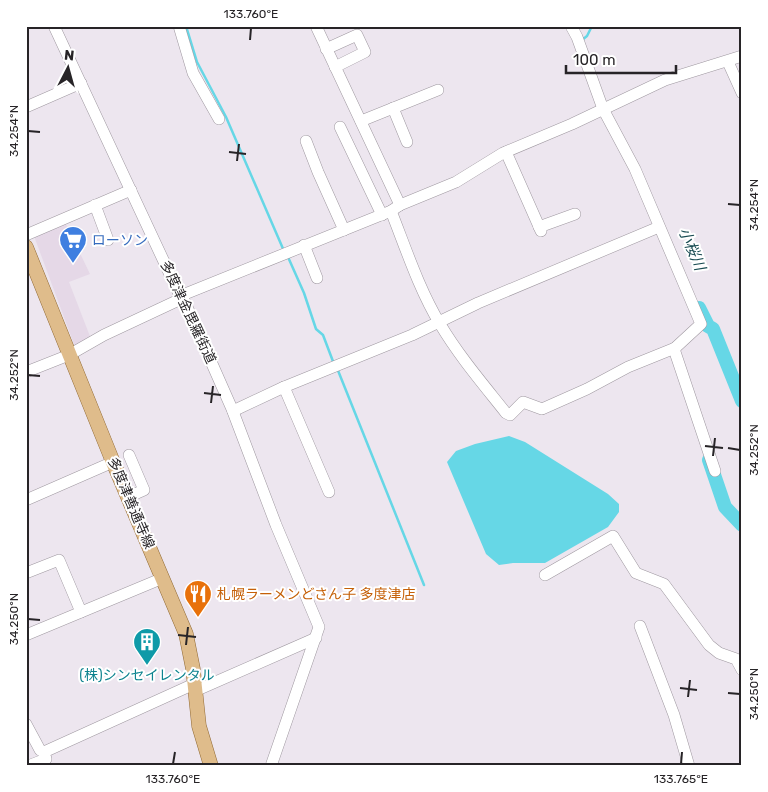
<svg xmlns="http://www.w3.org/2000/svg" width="768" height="792" font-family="Rubik,'Noto Sans JP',sans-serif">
  <rect width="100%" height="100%" fill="#ede6ef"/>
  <path fill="#e5d8e7" d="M 66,224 L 90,274 L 69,282 L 91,339 L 75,347 L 34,236 Z"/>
  <path fill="#66d7e6" d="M 509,436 L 525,442 L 608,494 L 619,504 L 619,512 L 608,527 L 545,563 L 513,563 L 499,565 L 486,554 L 447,462 L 456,451 L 475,444 Z"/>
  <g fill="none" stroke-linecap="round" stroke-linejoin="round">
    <g stroke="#66d7e6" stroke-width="2.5">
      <path d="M 186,26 L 197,62 L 226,117 L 284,251"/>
      <path d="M 582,40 L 587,36 L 592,26"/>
      <path d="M 288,257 L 304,293 L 316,329 L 323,335 L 334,364"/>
      <path d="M 337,368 L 424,585"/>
    </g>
    <g stroke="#66d7e6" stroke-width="14">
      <path d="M 699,308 L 708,326 L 713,329 L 742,401"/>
      <path d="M 709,460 L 725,507 L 742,525"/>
    </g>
    <defs>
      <g id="minor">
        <path d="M 54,26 L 180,296 L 183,298 L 232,409 L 276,525 L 319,627 L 271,766"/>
        <path d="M 179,26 L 193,73 L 219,119"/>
        <path d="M 316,26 L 400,205"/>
        <path d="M 571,26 L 577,37 L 603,109 L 635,169 L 701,324 L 675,348 L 675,352 L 715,471"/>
        <path d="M 326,49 L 357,35 L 365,52 L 335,67"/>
        <path d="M 728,62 L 742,93"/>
        <path d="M 26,107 L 81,83"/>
        <path d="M 393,108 L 407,142"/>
        <path d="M 361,121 L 438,90"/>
        <path d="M 340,127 L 382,215"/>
        <path d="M 306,141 L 318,172 L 344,230"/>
        <path d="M 506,152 L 541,231"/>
        <path d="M 95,205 L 108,240"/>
        <path d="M 391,211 C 406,249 419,289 440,324 C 459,356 483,384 506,413 L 510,415 L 523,402 L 542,409 L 587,389 L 628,367 L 675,348"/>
        <path d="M 539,227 L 575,214"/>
        <path d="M 26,235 L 131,190"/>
        <path d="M 304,245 L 317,278"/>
        <path d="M 180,296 L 391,211 L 400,205 L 456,182 L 503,153 L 572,124 L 665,80 L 742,56"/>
        <path d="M 26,372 L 69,355 L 104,335 L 183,298"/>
        <path d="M 284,387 L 329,492"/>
        <path d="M 233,411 L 284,387 L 412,335 L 478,303 L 659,227"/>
        <path d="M 128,497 L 144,490 L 129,455"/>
        <path d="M 26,500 L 113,462"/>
        <path d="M 26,573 L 59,560 L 81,612"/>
        <path d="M 545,575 L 613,536 L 636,573 L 664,584 L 709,645 L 719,653 L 736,659 L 742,670"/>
        <path d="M 640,626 L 674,715 L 689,766"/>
        <path d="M 26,635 L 163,578"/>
        <path d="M 195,691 L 316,638"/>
        <path d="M 26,724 L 40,750 L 44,752"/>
        <path d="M 28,766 L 46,759 L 44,752 L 194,684"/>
      </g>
      <path id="major" d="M 26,247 L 113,462 L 186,634 L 193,669 L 199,726 L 211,766"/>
    </defs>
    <use href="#minor" stroke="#9f98a0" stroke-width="12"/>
    <use href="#major" stroke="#916a35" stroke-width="15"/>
    <use href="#minor" stroke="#fff" stroke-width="11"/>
    <use href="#major" stroke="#dfbc8b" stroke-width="14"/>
  </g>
  <path fill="none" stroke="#272427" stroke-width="2" d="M 250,40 L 251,28M 28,131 L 40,132M 229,152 L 246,154M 237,161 L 239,144M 728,204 L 740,205M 28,375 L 40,376M 204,393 L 221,395M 211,403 L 213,386M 705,446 L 723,448M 728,448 L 740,450M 713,456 L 715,438M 28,619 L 40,620M 178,635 L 196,637M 186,645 L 188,627M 680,688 L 697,690M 728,693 L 740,694M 688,697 L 690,680M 173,764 L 175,752M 681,764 L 682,752"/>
  <defs>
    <symbol id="supermarket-pin" viewBox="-11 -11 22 30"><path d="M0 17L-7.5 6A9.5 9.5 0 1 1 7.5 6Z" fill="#3f7fe0" stroke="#fff"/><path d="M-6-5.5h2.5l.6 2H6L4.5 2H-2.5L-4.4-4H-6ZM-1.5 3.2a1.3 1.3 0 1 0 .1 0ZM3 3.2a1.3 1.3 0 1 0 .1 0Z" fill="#fff"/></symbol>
    <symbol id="restaurant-pin" viewBox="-11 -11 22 30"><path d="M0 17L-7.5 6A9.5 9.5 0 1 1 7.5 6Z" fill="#e8710a" stroke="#fff"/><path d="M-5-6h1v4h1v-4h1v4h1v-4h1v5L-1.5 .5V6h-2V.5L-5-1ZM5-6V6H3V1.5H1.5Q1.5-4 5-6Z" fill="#fff"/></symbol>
    <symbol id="building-pin" viewBox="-11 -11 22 30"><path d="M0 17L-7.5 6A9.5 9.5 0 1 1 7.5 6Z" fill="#0f9aa8" stroke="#fff"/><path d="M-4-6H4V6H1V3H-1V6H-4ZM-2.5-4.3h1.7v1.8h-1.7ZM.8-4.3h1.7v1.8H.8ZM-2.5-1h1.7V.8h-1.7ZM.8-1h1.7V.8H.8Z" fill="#fff"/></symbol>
  </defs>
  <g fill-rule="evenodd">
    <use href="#supermarket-pin" x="57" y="224" width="32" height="43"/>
    <use href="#restaurant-pin" x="182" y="578" width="32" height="43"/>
    <use href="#building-pin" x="131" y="626" width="32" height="43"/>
  </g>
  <g text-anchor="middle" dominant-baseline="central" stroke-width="4" stroke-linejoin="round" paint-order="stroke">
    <g font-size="14" fill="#366cbe" stroke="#fff" text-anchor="start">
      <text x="92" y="240">ローソン</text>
    </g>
    <g font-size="14" fill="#272427" stroke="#fff">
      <text transform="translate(188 312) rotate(65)">多度津金毘羅街道</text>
      <text transform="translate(131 503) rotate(67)">多度津善通寺線</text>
    </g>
    <g font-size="14" fill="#c56008" stroke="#fff" text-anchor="start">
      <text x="217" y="594">札幌ラーメンどさん子 多度津店</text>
    </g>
    <g font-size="14" fill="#0d838f" stroke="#fff">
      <text x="147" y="675">(株)シンセイレンタル</text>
    </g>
    <g font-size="15" font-style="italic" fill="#1a4c53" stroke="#fff">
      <text transform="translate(692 249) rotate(67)">小桜川</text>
    </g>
  </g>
  <rect width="768" height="792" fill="none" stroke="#ffffff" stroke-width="55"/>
  <g transform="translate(68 68) rotate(6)" stroke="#ffffff" stroke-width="4" paint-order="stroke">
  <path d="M0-4L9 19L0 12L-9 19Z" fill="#272427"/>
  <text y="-8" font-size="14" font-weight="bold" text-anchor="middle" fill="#272427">N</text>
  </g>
  <path d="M566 65v8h110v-8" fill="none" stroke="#272427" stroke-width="2.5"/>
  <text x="573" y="65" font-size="15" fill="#272427" stroke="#ffffff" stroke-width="4" paint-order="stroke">100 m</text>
  <rect x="28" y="28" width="712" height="736" fill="none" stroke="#272427" stroke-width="2"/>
  <g font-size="12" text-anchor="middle" fill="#272427">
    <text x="251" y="18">133.760°E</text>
    <text transform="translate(14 131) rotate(-90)" y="4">34.254°N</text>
    <text transform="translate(754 205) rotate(-90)" y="4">34.254°N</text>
    <text transform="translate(14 375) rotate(-90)" y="4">34.252°N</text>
    <text transform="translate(754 450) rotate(-90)" y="4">34.252°N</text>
    <text transform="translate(14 619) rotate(-90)" y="4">34.250°N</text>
    <text transform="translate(754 694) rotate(-90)" y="4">34.250°N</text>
    <text x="173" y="783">133.760°E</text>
    <text x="681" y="783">133.765°E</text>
  </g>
</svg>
